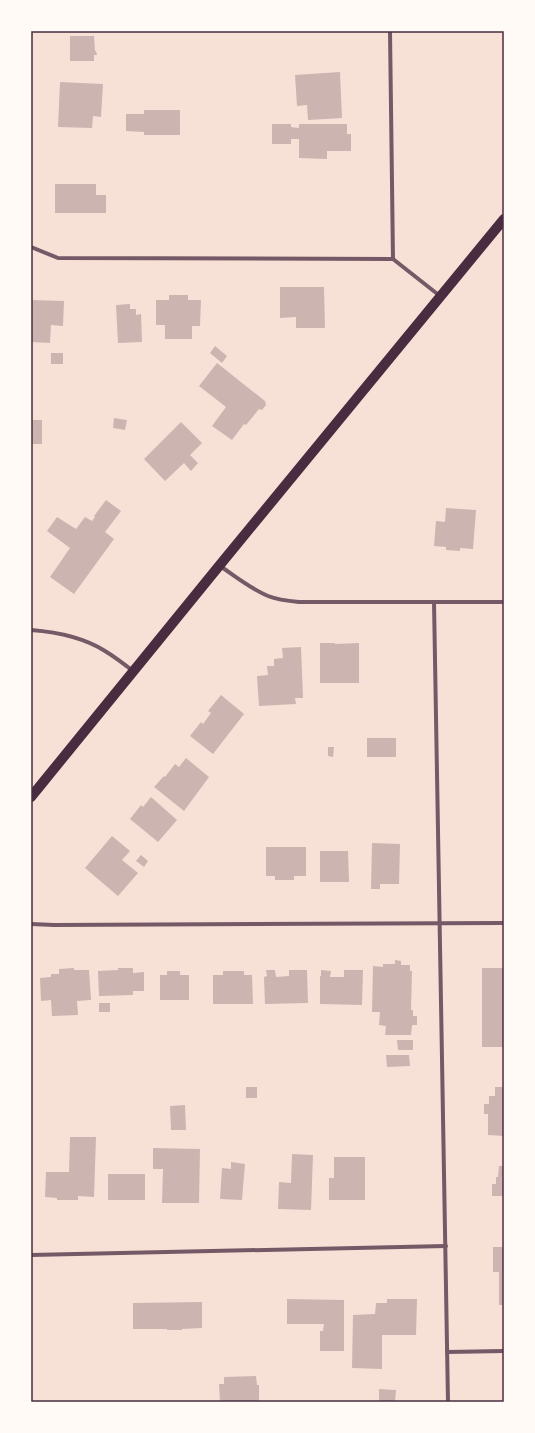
<svg xmlns="http://www.w3.org/2000/svg" width="535" height="1433" font-family="'Source Serif 4',serif">
  <rect width="100%" height="100%" fill="#f7e1d7"/>
  <g fill="#ccb4b1">
    <path d="M 70,36 L 94,36 L 95,51 L 96,51 L 97,55 L 94,55 L 94,61 L 70,61 Z"/>
    <path d="M 340,72 L 342,118 L 308,120 L 307,105 L 297,106 L 295,75 Z"/>
    <path d="M 60,82 L 103,84 L 101,117 L 93,116 L 92,128 L 58,127 Z"/>
    <path d="M 144,110 L 180,110 L 180,135 L 144,135 L 144,132 L 126,131 L 126,114 L 144,114 Z"/>
    <path d="M 272,124 L 291,124 L 291,127 L 299,128 L 299,124 L 347,124 L 347,134 L 351,134 L 351,151 L 327,151 L 327,159 L 299,158 L 299,139 L 291,139 L 291,144 L 272,144 Z"/>
    <path d="M 55,184 L 96,184 L 96,195 L 106,195 L 106,213 L 55,213 Z"/>
    <path d="M 280,287 L 324,287 L 325,328 L 296,328 L 296,317 L 280,318 Z"/>
    <path d="M 169,295 L 188,295 L 188,300 L 201,300 L 200,326 L 192,326 L 192,339 L 165,339 L 165,325 L 156,325 L 156,300 L 169,300 Z"/>
    <path d="M 31,300 L 64,301 L 63,326 L 51,325 L 50,343 L 31,342 Z"/>
    <path d="M 130,304 L 130,309 L 136,309 L 136,315 L 141,314 L 142,342 L 118,343 L 116,305 Z"/>
    <path d="M 215,346 L 227,356 L 222,363 L 210,353 Z"/>
    <rect x="51" y="353" width="12" height="11"/>
    <path d="M 217,363 L 265,401 L 266,405 L 262,410 L 259,409 L 246,425 L 244,424 L 232,440 L 212,426 L 226,407 L 199,386 Z"/>
    <path d="M 114,418 L 127,420 L 125,430 L 113,428 Z"/>
    <rect x="31" y="420" width="11" height="24"/>
    <path d="M 181,422 L 202,443 L 190,455 L 198,463 L 191,471 L 184,463 L 165,481 L 144,459 Z"/>
    <path d="M 106,500 L 121,511 L 105,532 L 114,539 L 74,594 L 50,577 L 70,548 L 47,531 L 57,517 L 76,529 L 85,517 L 92,521 L 95,517 L 94,516 Z"/>
    <path d="M 446,508 L 476,510 L 473,549 L 460,548 L 460,551 L 446,550 L 446,547 L 434,546 L 436,521 L 445,522 Z"/>
    <path d="M 320,643 L 335,643 L 335,644 L 359,643 L 359,683 L 320,683 Z"/>
    <path d="M 301,647 L 303,698 L 295,698 L 296,704 L 259,706 L 257,676 L 268,675 L 267,666 L 274,666 L 274,659 L 283,658 L 282,648 Z"/>
    <path d="M 221,695 L 244,714 L 213,754 L 190,736 L 201,722 L 203,724 L 211,713 L 208,711 Z"/>
    <rect x="367" y="738" width="29" height="19"/>
    <path d="M 328,747 L 334,747 L 333,757 L 328,756 Z"/>
    <path d="M 186,758 L 209,777 L 184,811 L 154,787 L 164,776 L 165,777 L 175,764 L 179,767 Z"/>
    <path d="M 151,797 L 177,820 L 158,842 L 130,819 L 141,805 L 143,807 Z"/>
    <path d="M 112,836 L 130,851 L 122,860 L 138,873 L 118,896 L 85,868 Z"/>
    <path d="M 372,843 L 400,844 L 399,884 L 380,884 L 380,889 L 371,889 Z"/>
    <path d="M 266,847 L 306,847 L 306,876 L 294,876 L 294,880 L 275,880 L 275,876 L 266,876 Z"/>
    <path d="M 320,851 L 348,851 L 349,882 L 320,882 Z"/>
    <path d="M 141,855 L 148,861 L 144,867 L 136,861 Z"/>
    <path d="M 395,960 L 401,961 L 401,965 L 410,965 L 410,971 L 412,971 L 411,1010 L 413,1010 L 413,1016 L 417,1016 L 417,1025 L 412,1025 L 411,1035 L 385,1035 L 386,1026 L 379,1025 L 380,1012 L 372,1012 L 373,966 L 383,967 L 383,964 L 395,964 Z"/>
    <path d="M 74,968 L 74,970 L 89,970 L 91,1000 L 77,1001 L 78,1015 L 52,1016 L 51,1000 L 41,1001 L 40,978 L 51,977 L 51,974 L 59,974 L 59,969 Z"/>
    <path d="M 118,968 L 133,968 L 133,973 L 144,972 L 144,991 L 133,991 L 133,995 L 99,996 L 98,971 L 118,970 Z"/>
    <rect x="482" y="968" width="22" height="79"/>
    <path d="M 266,970 L 275,970 L 276,977 L 289,976 L 289,970 L 307,970 L 308,1003 L 265,1004 L 264,977 L 267,976 Z"/>
    <path d="M 321,970 L 331,971 L 330,977 L 344,977 L 344,970 L 363,970 L 362,1005 L 320,1004 L 320,976 L 321,976 Z"/>
    <path d="M 167,971 L 180,971 L 180,975 L 189,975 L 189,1000 L 160,1000 L 160,975 L 167,975 Z"/>
    <path d="M 223,971 L 244,971 L 244,975 L 252,975 L 253,1004 L 213,1004 L 213,975 L 223,975 Z"/>
    <rect x="99" y="1003" width="11" height="9"/>
    <path d="M 397,1040 L 413,1040 L 413,1050 L 398,1050 Z"/>
    <path d="M 386,1055 L 409,1055 L 410,1066 L 387,1067 Z"/>
    <rect x="246" y="1087" width="11" height="11"/>
    <path d="M 495,1087 L 504,1087 L 504,1136 L 488,1135 L 488,1114 L 484,1114 L 484,1104 L 489,1104 L 489,1096 L 495,1096 Z"/>
    <path d="M 185,1105 L 186,1130 L 171,1130 L 170,1106 Z"/>
    <path d="M 70,1137 L 96,1137 L 94,1197 L 78,1196 L 78,1200 L 57,1200 L 57,1198 L 45,1197 L 46,1172 L 69,1172 Z"/>
    <path d="M 153,1148 L 200,1149 L 199,1203 L 162,1203 L 163,1169 L 153,1169 Z"/>
    <path d="M 292,1154 L 313,1155 L 311,1210 L 278,1209 L 279,1182 L 291,1183 Z"/>
    <path d="M 334,1157 L 365,1157 L 365,1200 L 329,1200 L 329,1178 L 334,1178 Z"/>
    <path d="M 231,1162 L 245,1164 L 242,1200 L 220,1199 L 222,1168 L 231,1169 Z"/>
    <path d="M 499,1166 L 504,1166 L 504,1196 L 492,1196 L 492,1184 L 496,1184 L 496,1177 L 498,1177 Z"/>
    <rect x="108" y="1174" width="37" height="26"/>
    <path d="M 493,1247 L 504,1247 L 504,1305 L 499,1305 L 499,1272 L 493,1272 Z"/>
    <path d="M 287,1299 L 344,1300 L 344,1351 L 320,1351 L 320,1331 L 323,1331 L 324,1324 L 287,1324 Z"/>
    <path d="M 387,1299 L 417,1299 L 416,1335 L 382,1335 L 382,1369 L 352,1368 L 353,1315 L 375,1314 L 376,1303 L 387,1303 Z"/>
    <path d="M 202,1302 L 202,1328 L 182,1329 L 182,1330 L 167,1330 L 167,1329 L 133,1329 L 133,1303 Z"/>
    <path d="M 256,1376 L 257,1385 L 259,1385 L 259,1402 L 220,1402 L 219,1384 L 224,1384 L 224,1377 Z"/>
    <path d="M 379,1389 L 396,1390 L 395,1402 L 379,1401 Z"/>
  </g>
  <g fill="none" stroke-linecap="round" stroke-linejoin="round">
    <g stroke="#755966" stroke-width="4">
      <path d="M 390,31 L 393,259"/>
      <path d="M 31,247 L 58,258 L 393,259"/>
      <path d="M 393,259 L 440,296"/>
      <path d="M 220,566 C 235,576 251,589 268,596 C 278,600 288,601 299,602 L 504,602"/>
      <path d="M 434,602 L 448,1402"/>
      <path d="M 31,630 C 57,632 83,637 105,651 C 115,657 124,664 133,671"/>
      <path d="M 31,924 L 54,925 L 504,923"/>
      <path d="M 31,1255 L 446,1246"/>
      <path d="M 447,1352 L 504,1351"/>
    </g>
    <path stroke="#4a2c40" stroke-width="10" d="M 31,797 L 219,566 L 504,219"/>
  </g>
  <rect width="535" height="1433" fill="none" stroke="#fffaf5" stroke-width="64"/>
  <rect x="32" y="32" width="471" height="1369" fill="none" stroke="#4a2c40" stroke-width="1.5"/>
</svg>
